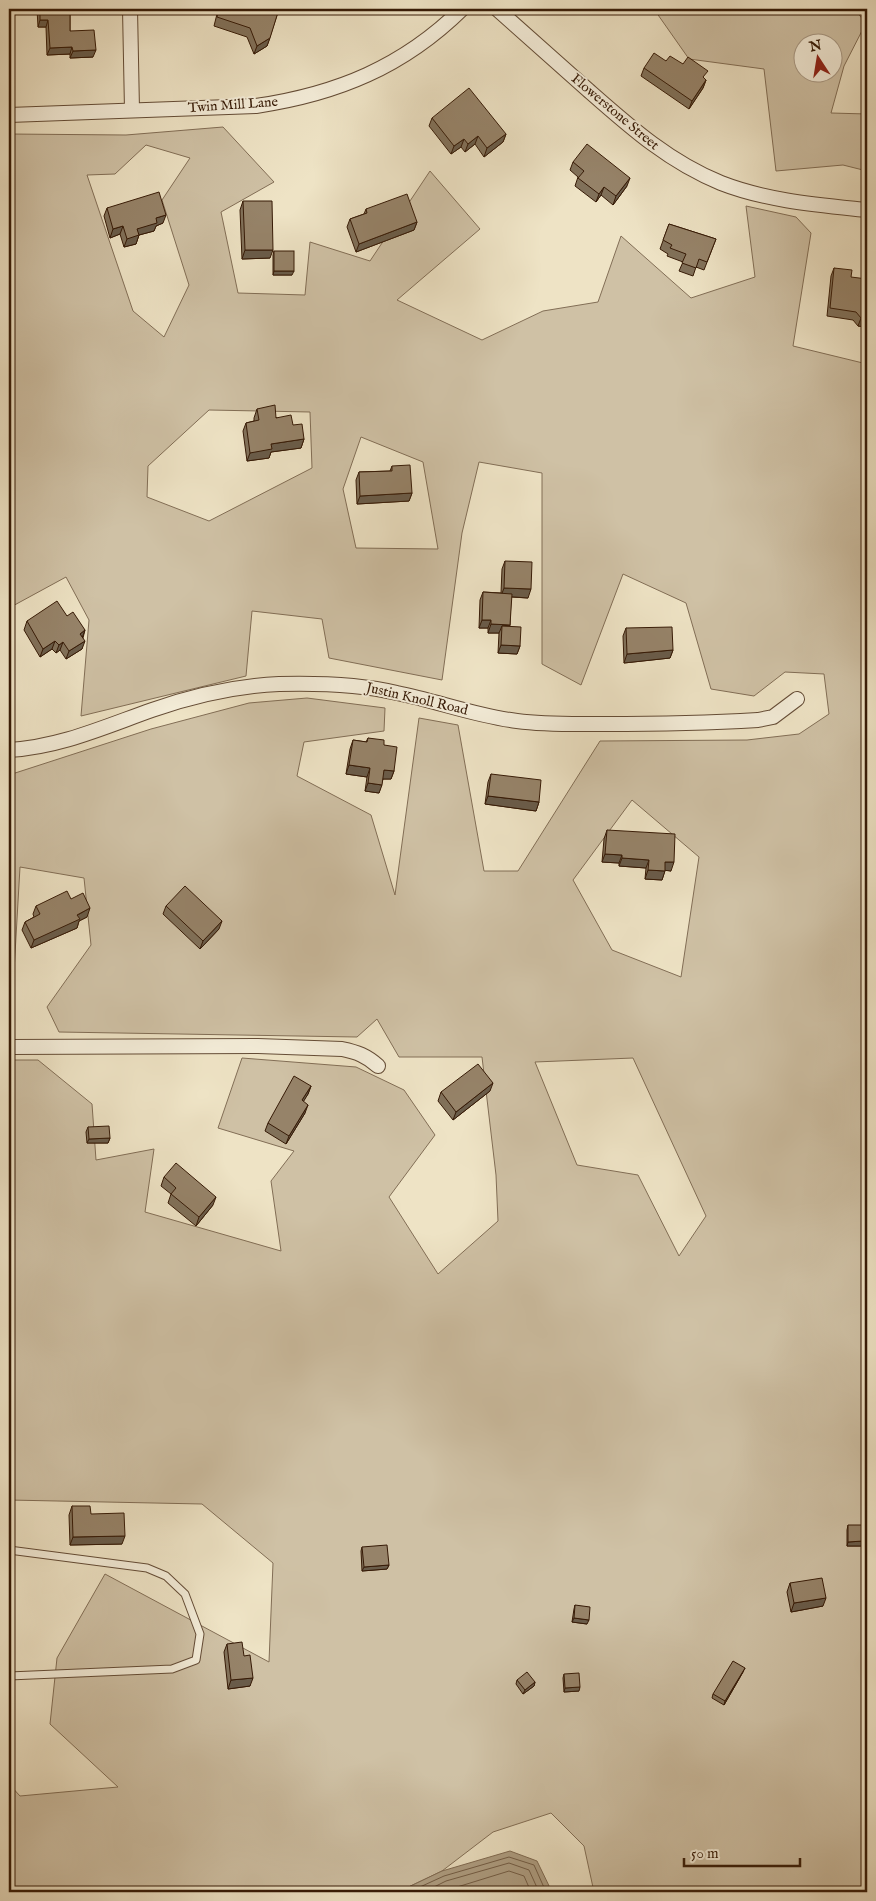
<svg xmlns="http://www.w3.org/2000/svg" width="876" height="1901" font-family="'IM FELL English',serif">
  <rect width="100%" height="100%" fill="#eee3c5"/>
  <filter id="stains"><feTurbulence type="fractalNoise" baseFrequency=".004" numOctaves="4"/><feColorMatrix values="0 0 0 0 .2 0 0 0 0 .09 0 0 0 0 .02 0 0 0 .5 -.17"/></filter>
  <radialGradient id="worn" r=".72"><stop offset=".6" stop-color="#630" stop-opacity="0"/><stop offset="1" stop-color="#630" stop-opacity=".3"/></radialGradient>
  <g fill="#cfc1a5" stroke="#826e56" fill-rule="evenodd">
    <path d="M 660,9 L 854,9 L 866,23 L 844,66 L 831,113 L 867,114 L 867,171 L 843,165 L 776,171 L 764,69 L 689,59 L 656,12 ZM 804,42 L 834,42 L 834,72 L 804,72 Z"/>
    <path d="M 223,127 L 274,182 L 221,212 L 238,293 L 305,295 L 310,242 L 370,261 L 430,171 L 480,229 L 397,300 L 482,340 L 543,311 L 598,302 L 621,236 L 691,298 L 755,277 L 746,206 L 796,217 L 811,233 L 793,346 L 867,364 L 867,1892 L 594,1892 L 584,1846 L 551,1813 L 493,1832 L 442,1871 L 398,1892 L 9,1892 L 9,1784 L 20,1796 L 118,1787 L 50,1724 L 57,1658 L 105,1574 L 269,1662 L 273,1563 L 202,1504 L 9,1500 L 9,1060 L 38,1060 L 92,1104 L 96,1160 L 154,1149 L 145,1212 L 281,1251 L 271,1181 L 294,1151 L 218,1128 L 242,1058 L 356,1067 L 404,1090 L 435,1135 L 389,1197 L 438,1274 L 498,1221 L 496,1175 L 482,1057 L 399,1057 L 377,1019 L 357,1037 L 59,1032 L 47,1007 L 91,945 L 84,878 L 20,867 L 11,1024 L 9,1024 L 9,775 L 151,729 L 249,703 L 307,698 L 385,708 L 384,731 L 304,742 L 297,776 L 371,815 L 395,895 L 419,718 L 458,725 L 484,871 L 518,871 L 600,741 L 747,740 L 799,734 L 829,714 L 824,674 L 785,672 L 754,696 L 711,689 L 686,603 L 623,574 L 581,685 L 542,664 L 542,473 L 479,462 L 462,533 L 442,680 L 329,658 L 322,619 L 252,611 L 246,676 L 81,716 L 89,620 L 66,577 L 9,608 L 9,134 L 126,135 ZM 146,145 L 190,158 L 162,200 L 189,285 L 164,337 L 133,311 L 87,175 L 115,174 ZM 209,410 L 310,412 L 312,468 L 209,521 L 147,497 L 148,466 ZM 361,437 L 423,462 L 438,549 L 356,548 L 343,489 ZM 632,800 L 699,857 L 681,977 L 612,950 L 573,880 ZM 633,1058 L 706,1216 L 679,1256 L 638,1175 L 577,1165 L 535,1062 Z"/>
  </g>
  <path fill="#af9f84" stroke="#7f6a52" d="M 510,1851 L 537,1861 L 552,1892 L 398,1892 L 442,1871 Z"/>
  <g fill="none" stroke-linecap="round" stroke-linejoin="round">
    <g stroke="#725c45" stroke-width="1">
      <path d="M 409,1892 L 444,1876 L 509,1857 L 534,1865 L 546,1892"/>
      <path d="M 424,1892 L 446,1881 L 509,1863 L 529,1870 L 539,1892"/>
      <path d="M 441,1892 L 509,1871 L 524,1876 L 531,1892"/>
    </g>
    <defs>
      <path id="service" d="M 9,1550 L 147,1568 L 166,1576 L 185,1594 L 200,1634 L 196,1660 L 172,1669 L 9,1676"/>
      <g id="minor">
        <path d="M 130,9 L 132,110"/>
        <path d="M 497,9 C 527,36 558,63 588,90 C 630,127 669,162 721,183 C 767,201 819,205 867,210"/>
        <path d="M 9,115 L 256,106 C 337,94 403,67 462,9"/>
        <path d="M 9,750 C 60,747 104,727 152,710 C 192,696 237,686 279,684 C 319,683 359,684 397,693 C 437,701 476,716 517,721 C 546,725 575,724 605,724 C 656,724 707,723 758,720 L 773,717 L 797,699"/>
        <path d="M 9,1047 L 258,1046 L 342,1049 C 357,1052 367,1056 378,1066"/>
      </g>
    </defs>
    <use href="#service" stroke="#644c36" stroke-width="9"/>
    <use href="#minor" stroke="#644c36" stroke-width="16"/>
    <use href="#service" stroke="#f4edd9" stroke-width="7"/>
    <use href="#minor" stroke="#f4edd9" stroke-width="14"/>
  </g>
  <g fill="#81715a" stroke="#361a06">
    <path d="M 37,9 L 70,9 L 70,31 L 93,57 L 70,58 L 70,54 L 47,55 L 46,27 L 38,27 Z"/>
    <path d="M 214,9 L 279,9 L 267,46 L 254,54 L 247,37 L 214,26 L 218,10 Z"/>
    <path d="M 666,61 L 706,80 L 703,88 L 689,109 L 641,76 L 644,68 Z"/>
    <path d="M 432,118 L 506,134 L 503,142 L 484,157 L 475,144 L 465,152 L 461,147 L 451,154 L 429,126 Z"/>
    <path d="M 573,162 L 627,186 L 613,205 L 601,195 L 596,202 L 575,186 L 578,177 L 570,170 Z"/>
    <path d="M 243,201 L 270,258 L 242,259 L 240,210 Z"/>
    <path d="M 107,208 L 163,223 L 156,226 L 154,231 L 139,235 L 136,244 L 124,247 L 120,234 L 110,238 L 104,216 Z"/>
    <path d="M 366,209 L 417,222 L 414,230 L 356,252 L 347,227 L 350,219 L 364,214 Z"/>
    <path d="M 669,224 L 716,239 L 704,270 L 696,267 L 693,276 L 679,271 L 683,262 L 667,256 L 668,254 L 660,249 Z"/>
    <path d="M 274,251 L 292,275 L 273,275 L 273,255 Z"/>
    <path d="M 834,268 L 851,277 L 866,327 L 858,326 L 853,320 L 827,316 L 831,276 Z"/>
    <path d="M 257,409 L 293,425 L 304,439 L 301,448 L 271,452 L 269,458 L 247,461 L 243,431 L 246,423 L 254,421 L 254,418 Z"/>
    <path d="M 392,466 L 412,493 L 409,501 L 357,504 L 356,480 L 359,472 L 390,471 Z"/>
    <path d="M 505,561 L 528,598 L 511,597 L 510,626 L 520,646 L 517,654 L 498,653 L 499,633 L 488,633 L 488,628 L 479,628 L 480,600 L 483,592 L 501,593 L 502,569 Z"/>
    <path d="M 67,616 L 85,630 L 83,638 L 82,649 L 66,659 L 60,650 L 56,653 L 52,649 L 40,657 L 24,630 L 27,621 Z"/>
    <path d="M 626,628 L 673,650 L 670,658 L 624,663 L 623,636 Z"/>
    <path d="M 368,738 L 384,745 L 394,771 L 391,779 L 383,779 L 379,793 L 365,791 L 367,777 L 346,774 L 350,749 L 353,740 L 366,742 Z"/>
    <path d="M 491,774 L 539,802 L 536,811 L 485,804 L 488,782 Z"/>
    <path d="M 607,830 L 671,871 L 665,870 L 662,880 L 645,879 L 646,868 L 619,866 L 619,863 L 602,862 L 604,839 Z"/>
    <path d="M 71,899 L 87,917 L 79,921 L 77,928 L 31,948 L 22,930 L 25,922 L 34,917 L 33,914 L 36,906 Z"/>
    <path d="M 166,906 L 219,929 L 200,949 L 163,914 Z"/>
    <path d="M 311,1086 L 308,1094 L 303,1101 L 305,1113 L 286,1144 L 265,1131 L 268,1123 Z"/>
    <path d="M 490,1091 L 453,1120 L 438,1101 L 441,1092 Z"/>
    <path d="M 88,1127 L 110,1138 L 108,1143 L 87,1143 L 86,1132 Z"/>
    <path d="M 164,1177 L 213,1205 L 196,1226 L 168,1203 L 171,1194 L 161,1186 Z"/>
    <path d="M 867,1458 L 867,1466 L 865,1462 Z"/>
    <path d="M 72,1506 L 91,1514 L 122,1544 L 70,1545 L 69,1515 Z"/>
    <path d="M 848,1525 L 863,1541 L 862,1546 L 847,1546 L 847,1530 Z"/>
    <path d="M 362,1547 L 389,1565 L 387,1569 L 362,1571 L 361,1551 Z"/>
    <path d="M 790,1583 L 823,1606 L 791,1612 L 787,1592 Z"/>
    <path d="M 575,1605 L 587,1624 L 572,1622 L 574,1609 Z"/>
    <path d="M 227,1644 L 244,1656 L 250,1686 L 228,1689 L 224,1652 Z"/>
    <path d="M 743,1672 L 724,1705 L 712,1698 L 713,1694 Z"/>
    <path d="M 564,1674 L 579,1691 L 564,1692 L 563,1678 Z"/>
    <path d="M 517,1680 L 535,1682 L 534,1686 L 523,1694 L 516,1684 Z"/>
  </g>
  <g fill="#695c4a" stroke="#361a06">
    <path d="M 40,20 L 48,20 L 46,27 L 38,27 Z"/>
    <path d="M 270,38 L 267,46 L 254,54 L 257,46 Z"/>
    <path d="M 72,47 L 70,54 L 47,55 L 50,48 Z"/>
    <path d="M 96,50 L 93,57 L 70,58 L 73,51 Z"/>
    <path d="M 706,80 L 703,88 L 689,109 L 692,101 Z"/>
    <path d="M 506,134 L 503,142 L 484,157 L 487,148 Z"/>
    <path d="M 478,136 L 475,144 L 465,152 L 468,144 Z"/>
    <path d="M 464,139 L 461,147 L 451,154 L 454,146 Z"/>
    <path d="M 630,178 L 627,186 L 613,205 L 616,196 Z"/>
    <path d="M 604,187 L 601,195 L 596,202 L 599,194 Z"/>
    <path d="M 166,215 L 163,223 L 156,226 L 154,231 L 139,235 L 136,244 L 124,247 L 127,239 L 137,229 L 156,218 Z"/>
    <path d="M 417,222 L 414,230 L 356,252 L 359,244 Z"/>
    <path d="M 123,226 L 120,234 L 110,238 L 113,229 Z"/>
    <path d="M 245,250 L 273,250 L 270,258 L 242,259 Z"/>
    <path d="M 274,271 L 294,271 L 292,275 L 273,275 Z"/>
    <path d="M 861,318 L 867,318 L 867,326 L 866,327 L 858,326 Z"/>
    <path d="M 304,439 L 301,448 L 271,452 L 269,458 L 247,461 L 250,453 L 271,444 Z"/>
    <path d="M 412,493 L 409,501 L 357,504 L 360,496 Z"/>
    <path d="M 504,588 L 531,589 L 528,598 L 501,596 Z"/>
    <path d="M 482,620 L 491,620 L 488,628 L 479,628 Z"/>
    <path d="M 491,624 L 510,625 L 502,626 L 499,633 L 488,633 Z"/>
    <path d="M 85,630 L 82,638 L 80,634 Z"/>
    <path d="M 55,641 L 52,649 L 40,657 L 43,649 Z"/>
    <path d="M 85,641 L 82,649 L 66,659 L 69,651 Z"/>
    <path d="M 63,642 L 60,650 L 56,653 L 59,645 Z"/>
    <path d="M 501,645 L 520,646 L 517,654 L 498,653 Z"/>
    <path d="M 673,650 L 670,658 L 624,663 L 627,654 Z"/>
    <path d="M 349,765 L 370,768 L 367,777 L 346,774 Z"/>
    <path d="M 384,770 L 394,771 L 391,779 L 381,779 Z"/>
    <path d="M 368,783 L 382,785 L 379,793 L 365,791 Z"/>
    <path d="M 488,796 L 539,802 L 536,811 L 485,804 Z"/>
    <path d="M 605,854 L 622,855 L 619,863 L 602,862 Z"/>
    <path d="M 622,858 L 649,860 L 646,868 L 619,866 Z"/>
    <path d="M 665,862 L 674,862 L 671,871 L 662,870 Z"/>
    <path d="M 648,870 L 665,871 L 662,880 L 645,879 Z"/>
    <path d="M 90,908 L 87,917 L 79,921 L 77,928 L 31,948 L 34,940 Z"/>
    <path d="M 222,921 L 219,929 L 200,949 L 203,941 Z"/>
    <path d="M 493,1083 L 490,1091 L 453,1120 L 456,1112 Z"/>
    <path d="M 311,1086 L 308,1094 L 299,1109 L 302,1100 Z"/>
    <path d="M 308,1105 L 305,1113 L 286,1144 L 289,1136 Z"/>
    <path d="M 110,1138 L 108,1143 L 87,1143 L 89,1139 Z"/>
    <path d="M 216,1197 L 213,1205 L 196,1226 L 199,1217 Z"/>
    <path d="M 125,1536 L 122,1544 L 70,1545 L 73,1537 Z"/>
    <path d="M 863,1541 L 862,1546 L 847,1546 L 848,1542 Z"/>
    <path d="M 389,1565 L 387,1569 L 362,1571 L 364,1567 Z"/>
    <path d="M 826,1598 L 823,1606 L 791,1612 L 794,1603 Z"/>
    <path d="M 574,1618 L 589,1620 L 587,1624 L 572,1622 Z"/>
    <path d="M 745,1668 L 743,1672 L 724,1705 L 725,1701 Z"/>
    <path d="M 253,1678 L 250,1686 L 228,1689 L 231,1680 Z"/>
    <path d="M 535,1682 L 534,1686 L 523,1694 L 525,1690 Z"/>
    <path d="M 580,1687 L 579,1691 L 564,1692 L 565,1688 Z"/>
  </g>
  <g fill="#968369" stroke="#361a06">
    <path d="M 40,9 L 70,9 L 70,31 L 94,30 L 96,50 L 73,51 L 72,47 L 50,48 L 48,20 L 40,20 Z"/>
    <path d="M 219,9 L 279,9 L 270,38 L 257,46 L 250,28 L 217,17 Z"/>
    <path d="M 654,53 L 666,61 L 670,56 L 683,64 L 688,57 L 708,71 L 703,77 L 706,80 L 692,101 L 644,68 Z"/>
    <path d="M 469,88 L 506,134 L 487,148 L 478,136 L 468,144 L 464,139 L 454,146 L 432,118 Z"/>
    <path d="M 587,144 L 630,178 L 616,196 L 604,187 L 599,194 L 578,178 L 584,171 L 573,162 Z"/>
    <path d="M 159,192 L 166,215 L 156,218 L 157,223 L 137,229 L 139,235 L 127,239 L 123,226 L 113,229 L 107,208 Z"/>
    <path d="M 407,194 L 417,222 L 359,244 L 350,219 L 367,213 L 366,209 Z"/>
    <path d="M 243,201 L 272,201 L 273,250 L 245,250 Z"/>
    <path d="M 669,224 L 716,239 L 707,262 L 699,259 L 696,268 L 682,263 L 686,254 L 670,248 L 672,245 L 663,240 Z"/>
    <rect x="274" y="251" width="20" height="20"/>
    <path d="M 834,268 L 852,270 L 851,277 L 867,279 L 867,318 L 861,318 L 856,312 L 830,308 Z"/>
    <path d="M 275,405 L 276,418 L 291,415 L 293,425 L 302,424 L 304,439 L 271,444 L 272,449 L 250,453 L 246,423 L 259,420 L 257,409 Z"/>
    <path d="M 410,465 L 412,493 L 360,496 L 359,472 L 392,471 L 392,466 Z"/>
    <path d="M 505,561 L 532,562 L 531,589 L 504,588 Z"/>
    <path d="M 483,592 L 512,594 L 510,625 L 491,624 L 491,620 L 482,620 Z"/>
    <path d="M 57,601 L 67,616 L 73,612 L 85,630 L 80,634 L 85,641 L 69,651 L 63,642 L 59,645 L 55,641 L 43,649 L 27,621 Z"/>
    <path d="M 502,626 L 521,627 L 520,646 L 501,645 Z"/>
    <path d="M 672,627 L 673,650 L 627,654 L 626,628 Z"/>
    <path d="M 368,738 L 384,740 L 384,745 L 397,747 L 394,771 L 384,770 L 382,785 L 368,783 L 370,768 L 349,765 L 353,740 L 367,742 Z"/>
    <path d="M 491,774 L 541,780 L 539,802 L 488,796 Z"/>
    <path d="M 607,830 L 675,834 L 674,862 L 665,862 L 665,871 L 648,870 L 649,860 L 622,858 L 622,855 L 605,854 Z"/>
    <path d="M 185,886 L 222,921 L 203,941 L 166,906 Z"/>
    <path d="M 67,891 L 71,899 L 83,893 L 90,908 L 77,915 L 80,919 L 34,940 L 25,922 L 40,914 L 36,906 Z"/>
    <path d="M 478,1064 L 493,1083 L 456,1112 L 441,1092 Z"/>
    <path d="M 294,1076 L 311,1086 L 302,1100 L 308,1105 L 289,1136 L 268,1123 Z"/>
    <path d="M 109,1126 L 110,1138 L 89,1139 L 88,1127 Z"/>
    <path d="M 176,1163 L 216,1197 L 199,1217 L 171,1194 L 176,1188 L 164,1177 Z"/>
    <path d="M 72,1506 L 90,1506 L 91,1514 L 124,1513 L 125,1536 L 73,1537 Z"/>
    <path d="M 848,1525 L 863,1525 L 863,1541 L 848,1542 Z"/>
    <path d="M 387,1545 L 389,1565 L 364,1567 L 362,1547 Z"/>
    <path d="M 822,1578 L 826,1598 L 794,1603 L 790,1583 Z"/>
    <path d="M 575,1605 L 590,1607 L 589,1620 L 574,1618 Z"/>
    <path d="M 242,1642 L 244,1656 L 250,1655 L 253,1678 L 231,1680 L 227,1644 Z"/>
    <path d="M 733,1661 L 745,1668 L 725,1701 L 713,1694 Z"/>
    <path d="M 527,1672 L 535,1682 L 525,1690 L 517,1680 Z"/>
    <path d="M 579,1673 L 580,1687 L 565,1688 L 564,1674 Z"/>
  </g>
  <g text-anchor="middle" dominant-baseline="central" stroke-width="4" stroke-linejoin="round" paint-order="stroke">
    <g font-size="14" fill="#361a06" stroke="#f4edd9">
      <text transform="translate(233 105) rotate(-4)">Twin Mill Lane</text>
      <text transform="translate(615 112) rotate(40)">Flowerstone Street</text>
      <text transform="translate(417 699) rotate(13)">Justin Knoll Road</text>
    </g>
  </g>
  <rect width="876" height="1901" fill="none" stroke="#eee3c5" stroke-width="30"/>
  <rect x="10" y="10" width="856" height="1881" fill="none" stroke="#361a06" stroke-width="2.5"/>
  <rect x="15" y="15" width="846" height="1871" fill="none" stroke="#361a06"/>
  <g transform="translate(818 58) rotate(348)"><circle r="24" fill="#f4edd9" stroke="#a89985"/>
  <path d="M0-4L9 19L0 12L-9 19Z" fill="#8f2418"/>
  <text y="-8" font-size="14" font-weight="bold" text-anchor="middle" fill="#361a06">N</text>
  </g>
  <path d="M684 1858v8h116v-8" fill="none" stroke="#361a06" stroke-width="2.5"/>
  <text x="691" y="1858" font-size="15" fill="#361a06" stroke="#f4edd9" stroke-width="4" paint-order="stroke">50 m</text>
  <rect width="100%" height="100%" filter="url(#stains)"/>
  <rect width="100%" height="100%" fill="url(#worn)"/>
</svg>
